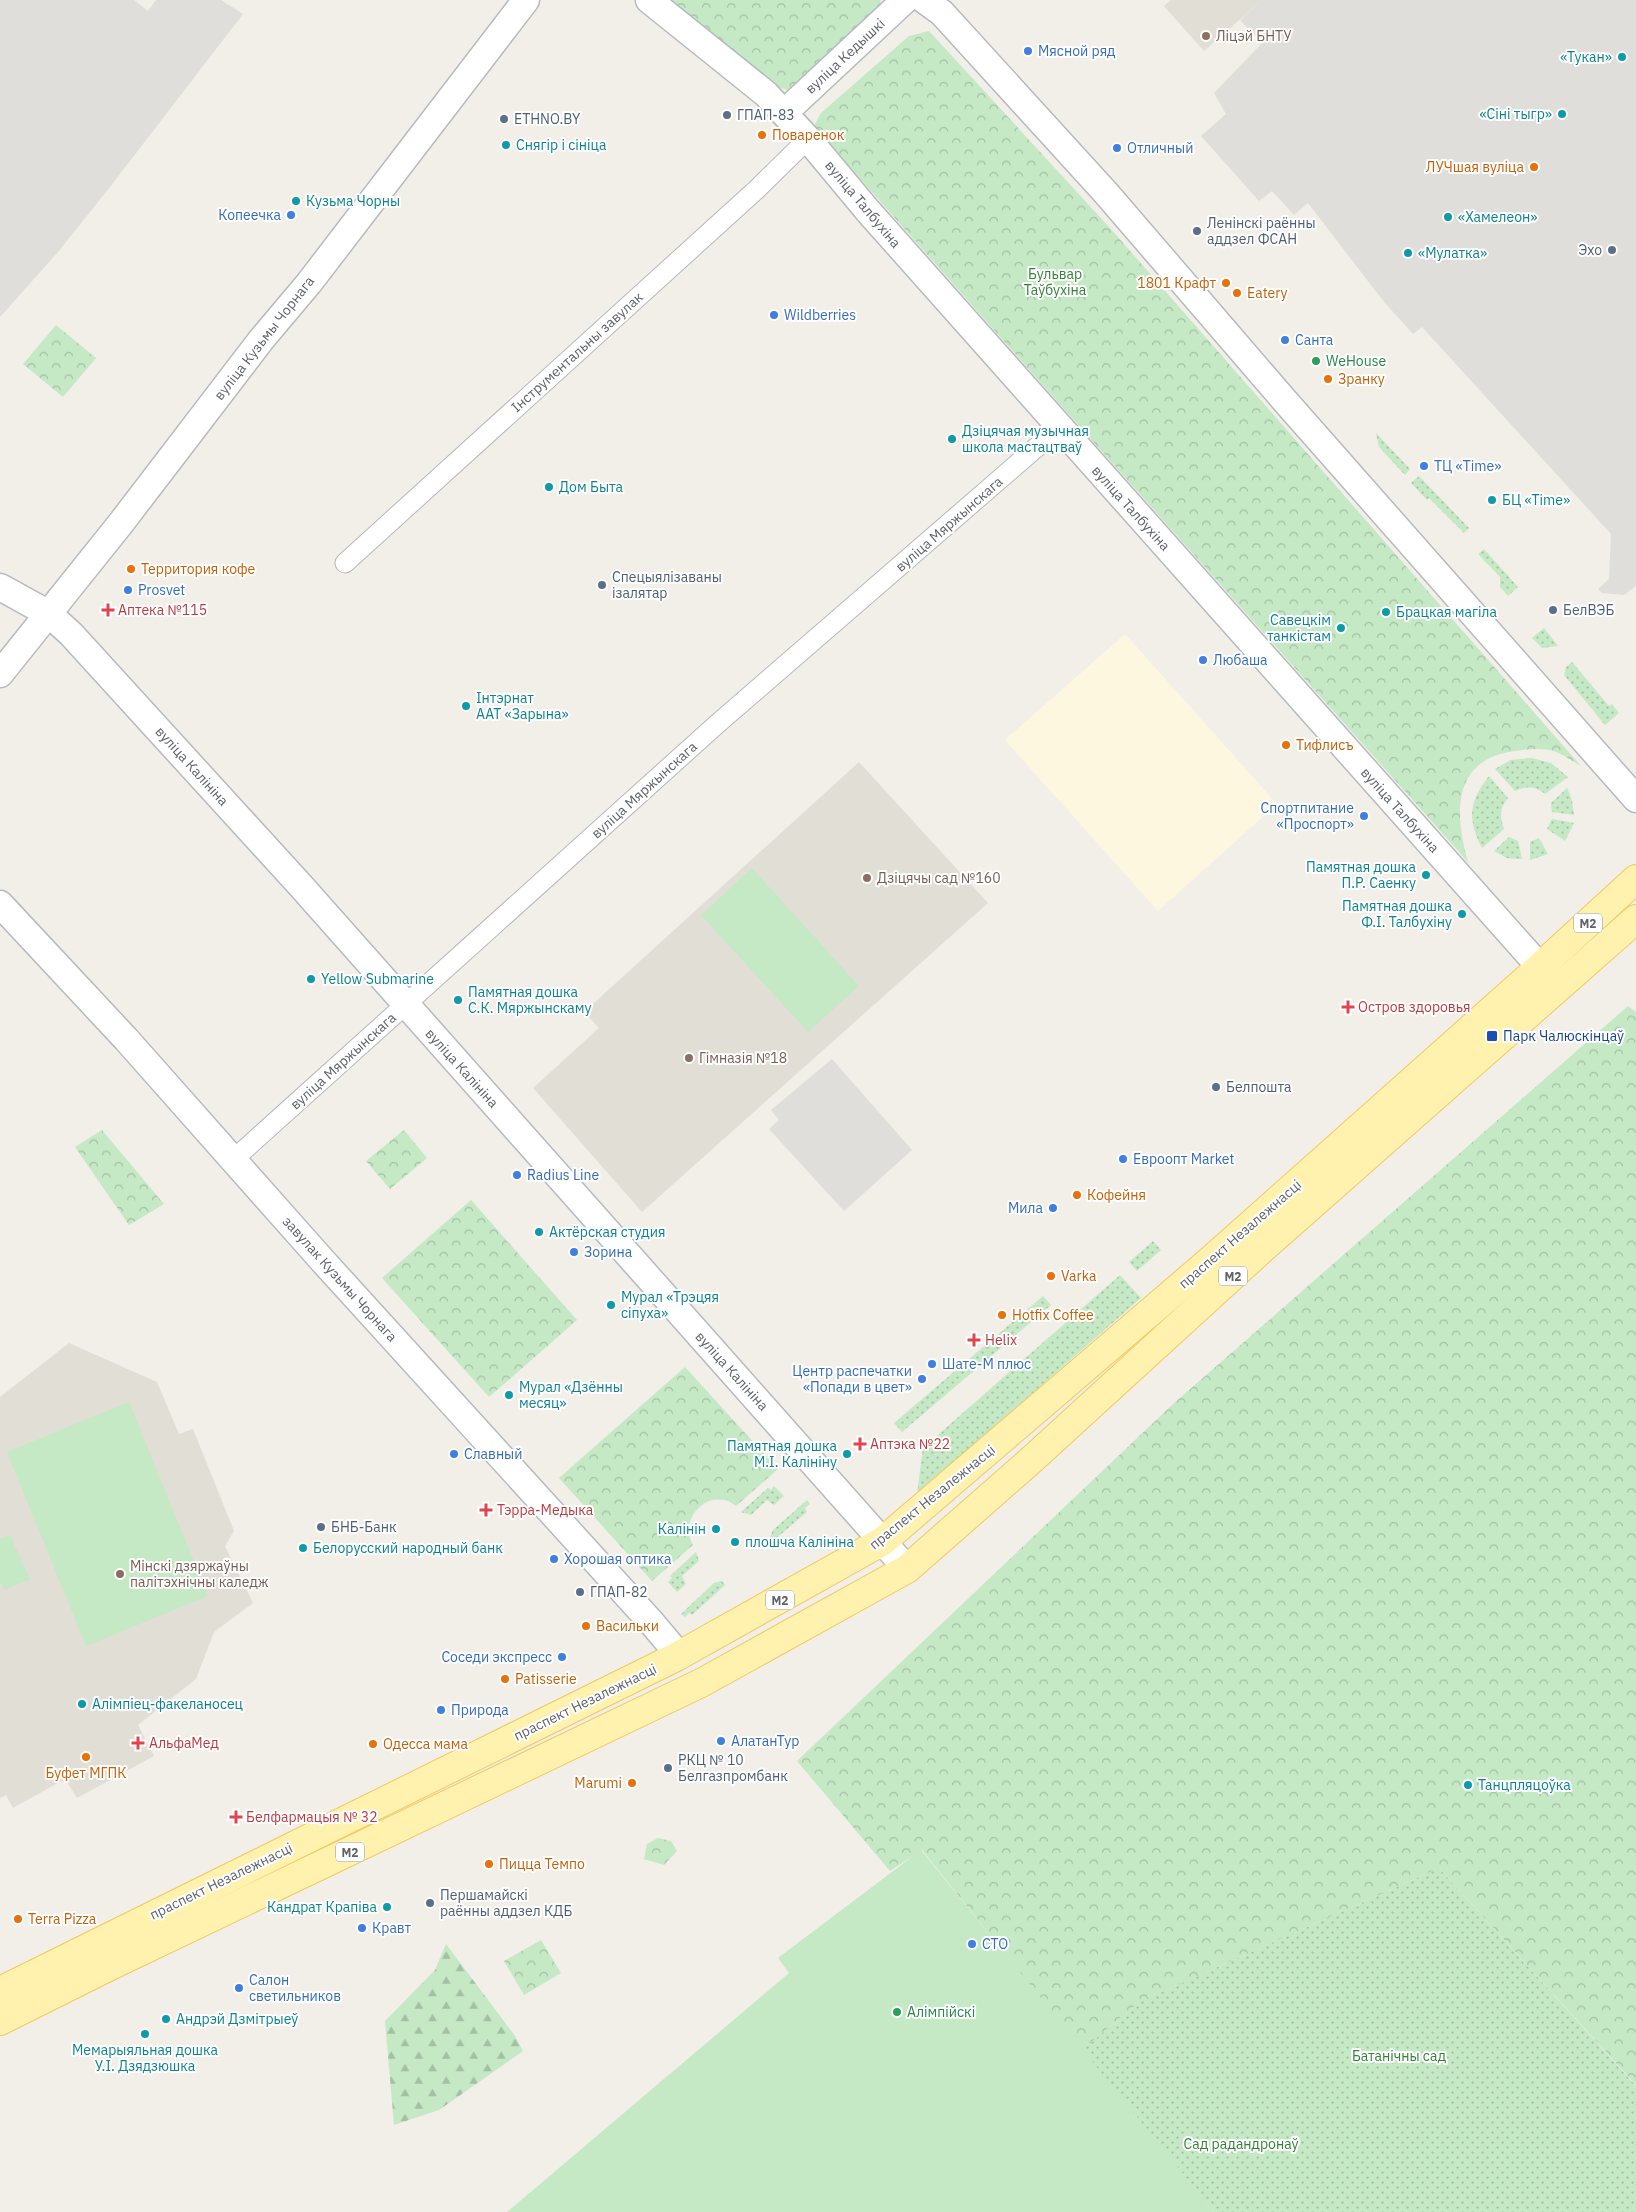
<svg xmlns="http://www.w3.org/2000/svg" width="1636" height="2212" font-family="'IBM Plex Sans',sans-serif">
  <defs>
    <pattern id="grass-dots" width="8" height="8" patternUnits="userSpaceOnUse" patternTransform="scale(1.25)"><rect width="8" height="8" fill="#c5e8c5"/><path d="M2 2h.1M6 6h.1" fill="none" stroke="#a3c0a4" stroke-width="1.8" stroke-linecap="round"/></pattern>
    <pattern id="forest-firs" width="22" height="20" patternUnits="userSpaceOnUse" patternTransform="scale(1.25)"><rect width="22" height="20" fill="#c5e8c5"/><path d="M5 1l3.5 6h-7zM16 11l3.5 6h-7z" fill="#a3c0a4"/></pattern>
    <pattern id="park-crowns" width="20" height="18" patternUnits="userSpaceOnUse" patternTransform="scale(1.25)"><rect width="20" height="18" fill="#c5e8c5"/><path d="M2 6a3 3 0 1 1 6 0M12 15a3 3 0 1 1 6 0" fill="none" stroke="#a3c0a4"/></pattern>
  </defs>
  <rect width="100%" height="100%" fill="#f1efe8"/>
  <path fill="#fef7e0" d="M 1125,634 L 1277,804 L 1158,911 L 1005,740 Z"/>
  <g fill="#e0deda">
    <path d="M 0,0 L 134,0 L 148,11 L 156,0 L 221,0 L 243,14 L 110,187 L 58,252 L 0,317 Z"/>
    <path d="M 1262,0 L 1636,0 L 1636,586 L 1624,595 L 1602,593 L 1598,589 L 1609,579 L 1611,534 L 1422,327 L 1413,334 L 1384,302 L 1308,203 L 1294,215 L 1272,191 L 1259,201 L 1201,136 L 1226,114 L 1214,93 L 1262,43 L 1240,20 Z"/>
    <path d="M 832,1059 L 912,1150 L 844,1211 L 769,1129 L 779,1120 L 771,1110 Z"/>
  </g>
  <g fill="#e1ded6">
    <path d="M 1171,0 L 1262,0 L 1204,51 L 1164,6 Z"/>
    <path d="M 859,762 L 988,903 L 642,1212 L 533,1088 L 599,1028 L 584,1012 Z"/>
    <path d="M 69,1343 L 157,1382 L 179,1434 L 193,1429 L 234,1531 L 225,1546 L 253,1603 L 214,1632 L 196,1679 L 138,1725 L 154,1756 L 77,1798 L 65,1779 L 13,1808 L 6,1795 L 0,1798 L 0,1397 Z"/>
  </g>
  <g fill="url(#grass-dots)">
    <path d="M 1376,433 L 1410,469 L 1405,475 L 1379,447 Z"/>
    <path d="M 1419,476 L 1469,528 L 1464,533 L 1429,498 L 1427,500 L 1411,483 Z"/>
    <path d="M 1484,549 L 1518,587 L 1508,596 L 1500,587 L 1500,577 L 1478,554 Z"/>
    <path d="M 1544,628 L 1558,646 L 1542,648 L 1532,638 Z"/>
    <path d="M 1572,662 L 1609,706 L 1612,704 L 1619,713 L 1605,725 L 1564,675 L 1566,667 Z"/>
    <path d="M 1532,758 L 1551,763 L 1568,777 L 1545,794 C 1534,785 1527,786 1515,791 L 1495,769 L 1511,760 Z"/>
    <path d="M 1489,776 L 1508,798 C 1499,809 1500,816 1504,829 L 1482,848 C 1467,819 1469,801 1489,776 Z"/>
    <path d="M 1567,788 L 1572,800 L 1574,815 L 1552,812 L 1551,803 Z"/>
    <path d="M 1552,819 L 1574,823 L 1565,841 L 1547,829 Z"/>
    <path d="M 1509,837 L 1518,841 L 1522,859 L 1507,858 L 1494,851 Z"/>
    <path d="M 1539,838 L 1548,854 L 1530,860 L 1530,842 Z"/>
    <path d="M 1153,1241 L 1161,1250 L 1137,1271 L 1129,1262 Z"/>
    <path d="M 1120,1275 L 1141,1298 L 917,1494 L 923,1448 Z"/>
    <path d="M 1043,1296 L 1051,1305 L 902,1432 L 894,1423 Z"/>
    <path d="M 774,1486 L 784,1496 L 774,1505 L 767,1500 L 751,1515 L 741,1512 L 768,1488 L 771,1490 Z"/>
    <path d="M 807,1500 L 810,1504 L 805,1508 L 807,1512 L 773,1541 L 770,1538 L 773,1530 Z"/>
    <path d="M 696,1552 L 699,1561 L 682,1576 L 686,1584 L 677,1592 L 668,1582 L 672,1578 L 670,1576 Z"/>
    <path d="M 722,1581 L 725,1585 L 692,1615 L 689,1613 L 685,1617 L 681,1614 L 714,1583 Z"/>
    <path d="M 1439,1868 L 1636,2086 L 1636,2212 L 1214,2212 L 1082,2050 L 1139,2002 Z"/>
  </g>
  <path fill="url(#forest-firs)" d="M 446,1944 L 515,2036 L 523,2051 L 439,2110 L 394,2125 L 385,2021 L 435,1970 Z"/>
  <g fill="url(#park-crowns)">
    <path d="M 664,0 L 881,0 L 880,4 L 797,84 L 787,90 L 778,87 Z"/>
    <path d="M 929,31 L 1110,228 L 1581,766 C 1572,761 1560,752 1550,750 C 1539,748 1526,749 1515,751 C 1452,759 1454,813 1468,862 L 1056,400 L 817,130 L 815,124 L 821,113 L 909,36 Z"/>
    <path d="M 56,325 L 96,358 L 63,397 L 23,364 Z"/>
    <path d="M 1628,1006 L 1636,1012 L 1636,2085 L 1439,1868 L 1139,2002 L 1082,2050 L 922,1850 L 890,1871 L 797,1761 L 1173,1404 Z"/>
    <path d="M 102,1130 L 164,1204 L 129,1225 L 75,1147 Z"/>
    <path d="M 404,1130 L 427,1158 L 390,1189 L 366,1161 Z"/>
    <path d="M 471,1200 L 577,1320 L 489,1397 L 382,1278 Z"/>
    <path d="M 685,1367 L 778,1469 L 736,1506 C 711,1485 677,1518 693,1545 L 652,1581 L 559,1478 Z"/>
    <path d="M 658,1838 L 671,1841 L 677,1851 L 664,1865 L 644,1859 L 647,1844 Z"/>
    <path d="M 541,1940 L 561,1973 L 524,1995 L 504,1961 Z"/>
  </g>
  <g fill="#c5e8c5">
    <path d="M 752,868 L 859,986 L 808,1032 L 701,915 Z"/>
    <path d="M 129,1402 L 208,1596 L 86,1646 L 7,1452 Z"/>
    <path d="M 10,1535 L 30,1579 L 4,1590 L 0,1580 L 0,1539 Z"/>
    <path d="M 921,1850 L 1214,2212 L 507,2212 L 789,1973 L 778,1958 Z"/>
  </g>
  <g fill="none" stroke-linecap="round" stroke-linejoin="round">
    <defs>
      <g id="street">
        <path d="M 345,563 L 756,190 L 808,139"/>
        <path d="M 234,1159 L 716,725 L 1060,427"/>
      </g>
      <g id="secondary">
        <path d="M 649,0 L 766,94 L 808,139 L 868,211 L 1540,967 L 1556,980"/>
        <path d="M 924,0 L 942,13 L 1106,193 L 1285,401 L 1636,799"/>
        <path d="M 784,113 L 905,0"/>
        <path d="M 0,587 L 49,614 L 71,634 L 301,886 L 907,1569"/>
        <path d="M 0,674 L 121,523 L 261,340 L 309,283 L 526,0"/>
        <path d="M 0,904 L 126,1039 L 322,1260 L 652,1623 L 673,1648 L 676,1657"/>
      </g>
      <g id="primary">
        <path d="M 0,1991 L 676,1657 L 883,1541 L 1212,1259 L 1540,967 L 1636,879"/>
        <path d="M 0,2021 L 108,1967 L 701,1683 L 907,1569 L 1029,1462 L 1261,1250 L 1636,919"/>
      </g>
    </defs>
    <use href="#street" stroke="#b5b8bc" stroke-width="21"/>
    <use href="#secondary" stroke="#b6babf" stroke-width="29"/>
    <use href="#primary" stroke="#f2c960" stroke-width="30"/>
    <use href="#street" stroke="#fff" stroke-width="19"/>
    <use href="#secondary" stroke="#fff" stroke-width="26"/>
    <use href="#primary" stroke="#fff2af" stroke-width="28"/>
  </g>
  <g fill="#8d6e63" stroke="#fff" stroke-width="2">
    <circle cx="1206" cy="36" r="5"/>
    <circle cx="867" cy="878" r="5"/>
    <circle cx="689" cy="1058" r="5"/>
    <circle cx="120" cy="1574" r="5"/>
  </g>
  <g fill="#3f7fe0" stroke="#fff" stroke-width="2">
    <circle cx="1028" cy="51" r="5"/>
    <circle cx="1117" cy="148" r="5"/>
    <circle cx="291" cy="215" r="5"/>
    <circle cx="774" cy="315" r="5"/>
    <circle cx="1285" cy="340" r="5"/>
    <circle cx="1424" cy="466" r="5"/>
    <circle cx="128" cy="590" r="5"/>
    <circle cx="1203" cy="660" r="5"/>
    <circle cx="1364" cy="816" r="5"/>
    <circle cx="1123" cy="1159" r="5"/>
    <circle cx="517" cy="1175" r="5"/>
    <circle cx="1053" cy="1208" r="5"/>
    <circle cx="574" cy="1252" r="5"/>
    <circle cx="932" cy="1364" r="5"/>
    <circle cx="922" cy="1379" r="5"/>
    <circle cx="454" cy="1454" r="5"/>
    <circle cx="554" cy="1559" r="5"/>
    <circle cx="562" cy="1657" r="5"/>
    <circle cx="441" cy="1710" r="5"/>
    <circle cx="721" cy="1741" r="5"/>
    <circle cx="362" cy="1928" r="5"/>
    <circle cx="972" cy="1944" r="5"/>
    <circle cx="239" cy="1988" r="5"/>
  </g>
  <g fill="#0f9aa8" stroke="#fff" stroke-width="2">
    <circle cx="1622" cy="57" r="5"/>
    <circle cx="1562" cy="114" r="5"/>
    <circle cx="506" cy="145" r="5"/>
    <circle cx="296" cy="201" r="5"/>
    <circle cx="1448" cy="217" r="5"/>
    <circle cx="1408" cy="253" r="5"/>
    <circle cx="952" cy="439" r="5"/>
    <circle cx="549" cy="487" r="5"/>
    <circle cx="1492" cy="500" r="5"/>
    <circle cx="1386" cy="612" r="5"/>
    <circle cx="1341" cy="628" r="5"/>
    <circle cx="466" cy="706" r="5"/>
    <circle cx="1426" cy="875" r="5"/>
    <circle cx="1462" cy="914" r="5"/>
    <circle cx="311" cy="979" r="5"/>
    <circle cx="458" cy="1000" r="5"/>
    <circle cx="539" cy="1232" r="5"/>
    <circle cx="611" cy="1305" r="5"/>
    <circle cx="509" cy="1395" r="5"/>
    <circle cx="847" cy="1454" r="5"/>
    <circle cx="716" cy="1529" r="5"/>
    <circle cx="735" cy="1542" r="5"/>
    <circle cx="303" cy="1548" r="5"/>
    <circle cx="82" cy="1704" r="5"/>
    <circle cx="1468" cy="1785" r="5"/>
    <circle cx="387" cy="1907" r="5"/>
    <circle cx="166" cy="2019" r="5"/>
    <circle cx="145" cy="2034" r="5"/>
  </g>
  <g fill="#5c6f8a" stroke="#fff" stroke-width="2">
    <circle cx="727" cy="115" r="5"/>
    <circle cx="504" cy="119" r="5"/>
    <circle cx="1197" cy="231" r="5"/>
    <circle cx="1612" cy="250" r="5"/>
    <circle cx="602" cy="585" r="5"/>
    <circle cx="1553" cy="610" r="5"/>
    <circle cx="1216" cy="1087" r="5"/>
    <circle cx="321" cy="1527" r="5"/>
    <circle cx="580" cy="1592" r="5"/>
    <circle cx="668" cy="1768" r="5"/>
    <circle cx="430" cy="1903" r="5"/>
  </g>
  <g fill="#e8710a" stroke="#fff" stroke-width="2">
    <circle cx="762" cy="135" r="5"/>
    <circle cx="1534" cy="167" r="5"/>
    <circle cx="1226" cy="283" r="5"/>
    <circle cx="1237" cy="293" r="5"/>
    <circle cx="1328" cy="379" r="5"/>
    <circle cx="131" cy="569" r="5"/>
    <circle cx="1286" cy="745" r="5"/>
    <circle cx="1077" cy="1195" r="5"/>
    <circle cx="1051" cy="1276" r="5"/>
    <circle cx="1002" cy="1315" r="5"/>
    <circle cx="586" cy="1626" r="5"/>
    <circle cx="505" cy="1679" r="5"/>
    <circle cx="373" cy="1744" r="5"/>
    <circle cx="86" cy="1757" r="5"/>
    <circle cx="632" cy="1783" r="5"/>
    <circle cx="489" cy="1864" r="5"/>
    <circle cx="18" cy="1919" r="5"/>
  </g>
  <g fill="#2e9e5b" stroke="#fff" stroke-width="2">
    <circle cx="1316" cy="361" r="5"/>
    <circle cx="897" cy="2012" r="5"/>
  </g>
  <g fill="#e0444e" stroke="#fff" stroke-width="2">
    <path d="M105.5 602.5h5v5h5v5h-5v5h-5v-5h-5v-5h5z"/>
    <path d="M1345.5 999.5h5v5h5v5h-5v5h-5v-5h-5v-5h5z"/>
    <path d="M971.5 1332.5h5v5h5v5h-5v5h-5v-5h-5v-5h5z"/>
    <path d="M857.5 1436.5h5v5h5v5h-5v5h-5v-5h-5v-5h5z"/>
    <path d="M483.5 1502.5h5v5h5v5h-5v5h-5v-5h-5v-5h5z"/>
    <path d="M135.5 1735.5h5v5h5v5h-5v5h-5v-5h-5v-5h5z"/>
    <path d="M233.5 1809.5h5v5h5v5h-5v5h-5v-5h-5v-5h5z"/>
  </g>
  <rect fill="#1a4fb4" stroke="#fff" stroke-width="2" x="1486" y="1030" width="12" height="12" rx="2.5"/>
  <g text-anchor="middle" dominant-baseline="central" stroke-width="4" stroke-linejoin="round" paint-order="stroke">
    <g fill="#fff" stroke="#8f9295" stroke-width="1">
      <rect x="1574" y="913.5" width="28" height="19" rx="4"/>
      <rect x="1219" y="1266.5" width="28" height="19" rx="4"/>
      <rect x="766" y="1590.5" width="28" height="19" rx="4"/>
      <rect x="336" y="1842.5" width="28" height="19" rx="4"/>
    </g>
    <g font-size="12" font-weight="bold" fill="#5f6368">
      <text x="1588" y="923">М2</text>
      <text x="1233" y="1276">М2</text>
      <text x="780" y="1600">М2</text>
      <text x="350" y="1852">М2</text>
    </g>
    <g font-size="14" fill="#785e54" stroke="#fff" text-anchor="start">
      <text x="1216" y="36">Ліцэй БНТУ</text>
      <text x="877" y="878">Дзіцячы сад №160</text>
      <text x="699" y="1058">Гімназія №18</text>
      <text x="130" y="1566">Мінскі дзяржаўны<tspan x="130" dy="16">палітэхнічны каледж</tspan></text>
    </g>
    <g font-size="14" fill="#366cbe" stroke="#fff" text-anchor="start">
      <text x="1038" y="51">Мясной ряд</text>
      <text x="1127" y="148">Отличный</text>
      <text x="281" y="215" text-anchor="end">Копеечка</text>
      <text x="784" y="315">Wildberries</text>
      <text x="1295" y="340">Санта</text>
      <text x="1434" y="466">ТЦ «Time»</text>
      <text x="138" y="590">Prosvet</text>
      <text x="1213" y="660">Любаша</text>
      <text x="1354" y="808" text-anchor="end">Спортпитание<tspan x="1354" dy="16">«Проспорт»</tspan></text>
      <text x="1133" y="1159">Евроопт Market</text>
      <text x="527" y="1175">Radius Line</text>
      <text x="1043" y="1208" text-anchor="end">Мила</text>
      <text x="584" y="1252">Зорина</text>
      <text x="942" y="1364">Шате-М плюс</text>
      <text x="912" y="1371" text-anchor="end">Центр распечатки<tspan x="912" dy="16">«Попади в цвет»</tspan></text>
      <text x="464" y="1454">Славный</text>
      <text x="564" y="1559">Хорошая оптика</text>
      <text x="552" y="1657" text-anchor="end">Соседи экспресс</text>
      <text x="451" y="1710">Природа</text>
      <text x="731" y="1741">АлатанТур</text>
      <text x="372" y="1928">Кравт</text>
      <text x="982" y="1944">СТО</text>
      <text x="249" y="1980">Салон<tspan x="249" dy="16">светильников</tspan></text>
    </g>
    <g font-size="14" fill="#5f6368" stroke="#fff">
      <text transform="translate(845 56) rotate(-43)">вуліца Кедышкі</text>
      <text transform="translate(863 204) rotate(50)">вуліца Талбухіна</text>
      <text transform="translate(264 338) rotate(-52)">вуліца Кузьмы Чорнага</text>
      <text transform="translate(577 352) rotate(-42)">Інструментальны завулак</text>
      <text transform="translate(1131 508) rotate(48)">вуліца Талбухіна</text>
      <text transform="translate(949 524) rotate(-41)">вуліца Мяржынскага</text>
      <text transform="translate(192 766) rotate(48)">вуліца Калініна</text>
      <text transform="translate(644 790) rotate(-42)">вуліца Мяржынскага</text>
      <text transform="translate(1400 810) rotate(48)">вуліца Талбухіна</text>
      <text transform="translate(343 1061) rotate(-42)">вуліца Мяржынскага</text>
      <text transform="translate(462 1068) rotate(48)">вуліца Калініна</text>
      <text transform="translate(1240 1234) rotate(-41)">праспект Незалежнасці</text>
      <text transform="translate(340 1279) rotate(48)">завулак Кузьмы Чорнага</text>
      <text transform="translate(732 1371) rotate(48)">вуліца Калініна</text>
      <text transform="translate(932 1497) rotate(-39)">праспект Незалежнасці</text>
      <text transform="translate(585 1702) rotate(-26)">праспект Незалежнасці</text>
      <text transform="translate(221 1881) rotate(-26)">праспект Незалежнасці</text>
    </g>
    <g font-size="14" fill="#0d838f" stroke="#fff" text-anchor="start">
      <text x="1612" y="57" text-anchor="end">«Тукан»</text>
      <text x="1552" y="114" text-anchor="end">«Сіні тыгр»</text>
      <text x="516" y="145">Снягір і сініца</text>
      <text x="306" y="201">Кузьма Чорны</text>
      <text x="1458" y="217">«Хамелеон»</text>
      <text x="1418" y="253">«Мулатка»</text>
      <text x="962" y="431">Дзіцячая музычная<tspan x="962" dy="16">школа мастацтваў</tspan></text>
      <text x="559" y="487">Дом Быта</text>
      <text x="1502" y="500">БЦ «Time»</text>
      <text x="1396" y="612">Брацкая магіла</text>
      <text x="1331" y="620" text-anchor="end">Савецкім<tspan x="1331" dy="16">танкістам</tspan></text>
      <text x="476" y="698">Інтэрнат<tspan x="476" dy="16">ААТ «Зарына»</tspan></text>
      <text x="1416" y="867" text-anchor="end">Памятная дошка<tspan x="1416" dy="16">П.Р. Саенку</tspan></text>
      <text x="1452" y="906" text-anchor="end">Памятная дошка<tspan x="1452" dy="16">Ф.І. Талбухіну</tspan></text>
      <text x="321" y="979">Yellow Submarine</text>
      <text x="468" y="992">Памятная дошка<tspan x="468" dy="16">С.К. Мяржынскаму</tspan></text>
      <text x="549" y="1232">Актёрская студия</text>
      <text x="621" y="1297">Мурал «Трэцяя<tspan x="621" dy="16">сіпуха»</tspan></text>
      <text x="519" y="1387">Мурал «Дзённы<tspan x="519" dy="16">месяц»</tspan></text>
      <text x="837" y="1446" text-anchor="end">Памятная дошка<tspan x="837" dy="16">М.І. Калініну</tspan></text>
      <text x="706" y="1529" text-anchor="end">Калінін</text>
      <text x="745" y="1542">плошча Калініна</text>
      <text x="313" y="1548">Белорусский народный банк</text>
      <text x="92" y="1704">Алімпіец-факеланосец</text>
      <text x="1478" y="1785">Танцпляцоўка</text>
      <text x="377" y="1907" text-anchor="end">Кандрат Крапіва</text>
      <text x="176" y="2019">Андрэй Дзмітрыеў</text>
      <text x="145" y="2050" text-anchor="middle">Мемарыяльная дошка<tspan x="145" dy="16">У.І. Дзядзюшка</tspan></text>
    </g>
    <g font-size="14" fill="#4e5e75" stroke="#fff" text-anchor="start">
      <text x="737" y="115">ГПАП-83</text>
      <text x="514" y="119">ETHNO.BY</text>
      <text x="1207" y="223">Ленінскі раённы<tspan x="1207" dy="16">аддзел ФСАН</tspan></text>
      <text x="1602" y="250" text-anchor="end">Эхо</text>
      <text x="612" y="577">Спецыялізаваны<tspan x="612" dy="16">ізалятар</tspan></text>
      <text x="1563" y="610">БелВЭБ</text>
      <text x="1226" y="1087">Белпошта</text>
      <text x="331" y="1527">БНБ-Банк</text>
      <text x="590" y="1592">ГПАП-82</text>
      <text x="678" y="1760">РКЦ № 10<tspan x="678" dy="16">Белгазпромбанк</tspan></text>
      <text x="440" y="1895">Першамайскі<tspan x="440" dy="16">раённы аддзел КДБ</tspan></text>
    </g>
    <g font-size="14" fill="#c56008" stroke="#fff" text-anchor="start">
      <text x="772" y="135">Поваренок</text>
      <text x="1524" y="167" text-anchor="end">ЛУЧшая вуліца</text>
      <text x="1216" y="283" text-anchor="end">1801 Крафт</text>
      <text x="1247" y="293">Eatery</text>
      <text x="1338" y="379">Зранку</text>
      <text x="141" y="569">Территория кофе</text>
      <text x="1296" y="745">Тифлисъ</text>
      <text x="1087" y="1195">Кофейня</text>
      <text x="1061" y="1276">Varka</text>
      <text x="1012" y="1315">Hotfix Coffee</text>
      <text x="596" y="1626">Васильки</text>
      <text x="515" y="1679">Patisserie</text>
      <text x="383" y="1744">Одесса мама</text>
      <text x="86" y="1773" text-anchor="middle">Буфет МГПК</text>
      <text x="622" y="1783" text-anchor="end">Marumi</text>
      <text x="499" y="1864">Пицца Темпо</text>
      <text x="28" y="1919">Terra Pizza</text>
    </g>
    <g font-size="14" fill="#348238" stroke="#fff">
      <text x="1055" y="274">Бульвар<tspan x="1055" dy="16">Таўбухіна</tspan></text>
      <text x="1399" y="2056">Батанічны сад</text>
      <text x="1241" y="2144">Сад радандронаў</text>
    </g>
    <g font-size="14" fill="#27864d" stroke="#fff" text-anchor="start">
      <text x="1326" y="361">WeHouse</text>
      <text x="907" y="2012">Алімпійскі</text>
    </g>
    <g font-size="14" fill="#be3a42" stroke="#fff" text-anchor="start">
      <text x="118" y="610">Аптека №115</text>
      <text x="1358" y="1007">Остров здоровья</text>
      <text x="985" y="1340">Helix</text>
      <text x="870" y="1444">Аптэка №22</text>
      <text x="497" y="1510">Тэрра-Медыка</text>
      <text x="149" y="1743">АльфаМед</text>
      <text x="246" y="1817">Белфармацыя № 32</text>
    </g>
    <g font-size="14" fill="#164399" stroke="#fff" text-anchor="start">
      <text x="1503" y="1036">Парк Чалюскінцаў</text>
    </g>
  </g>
</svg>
